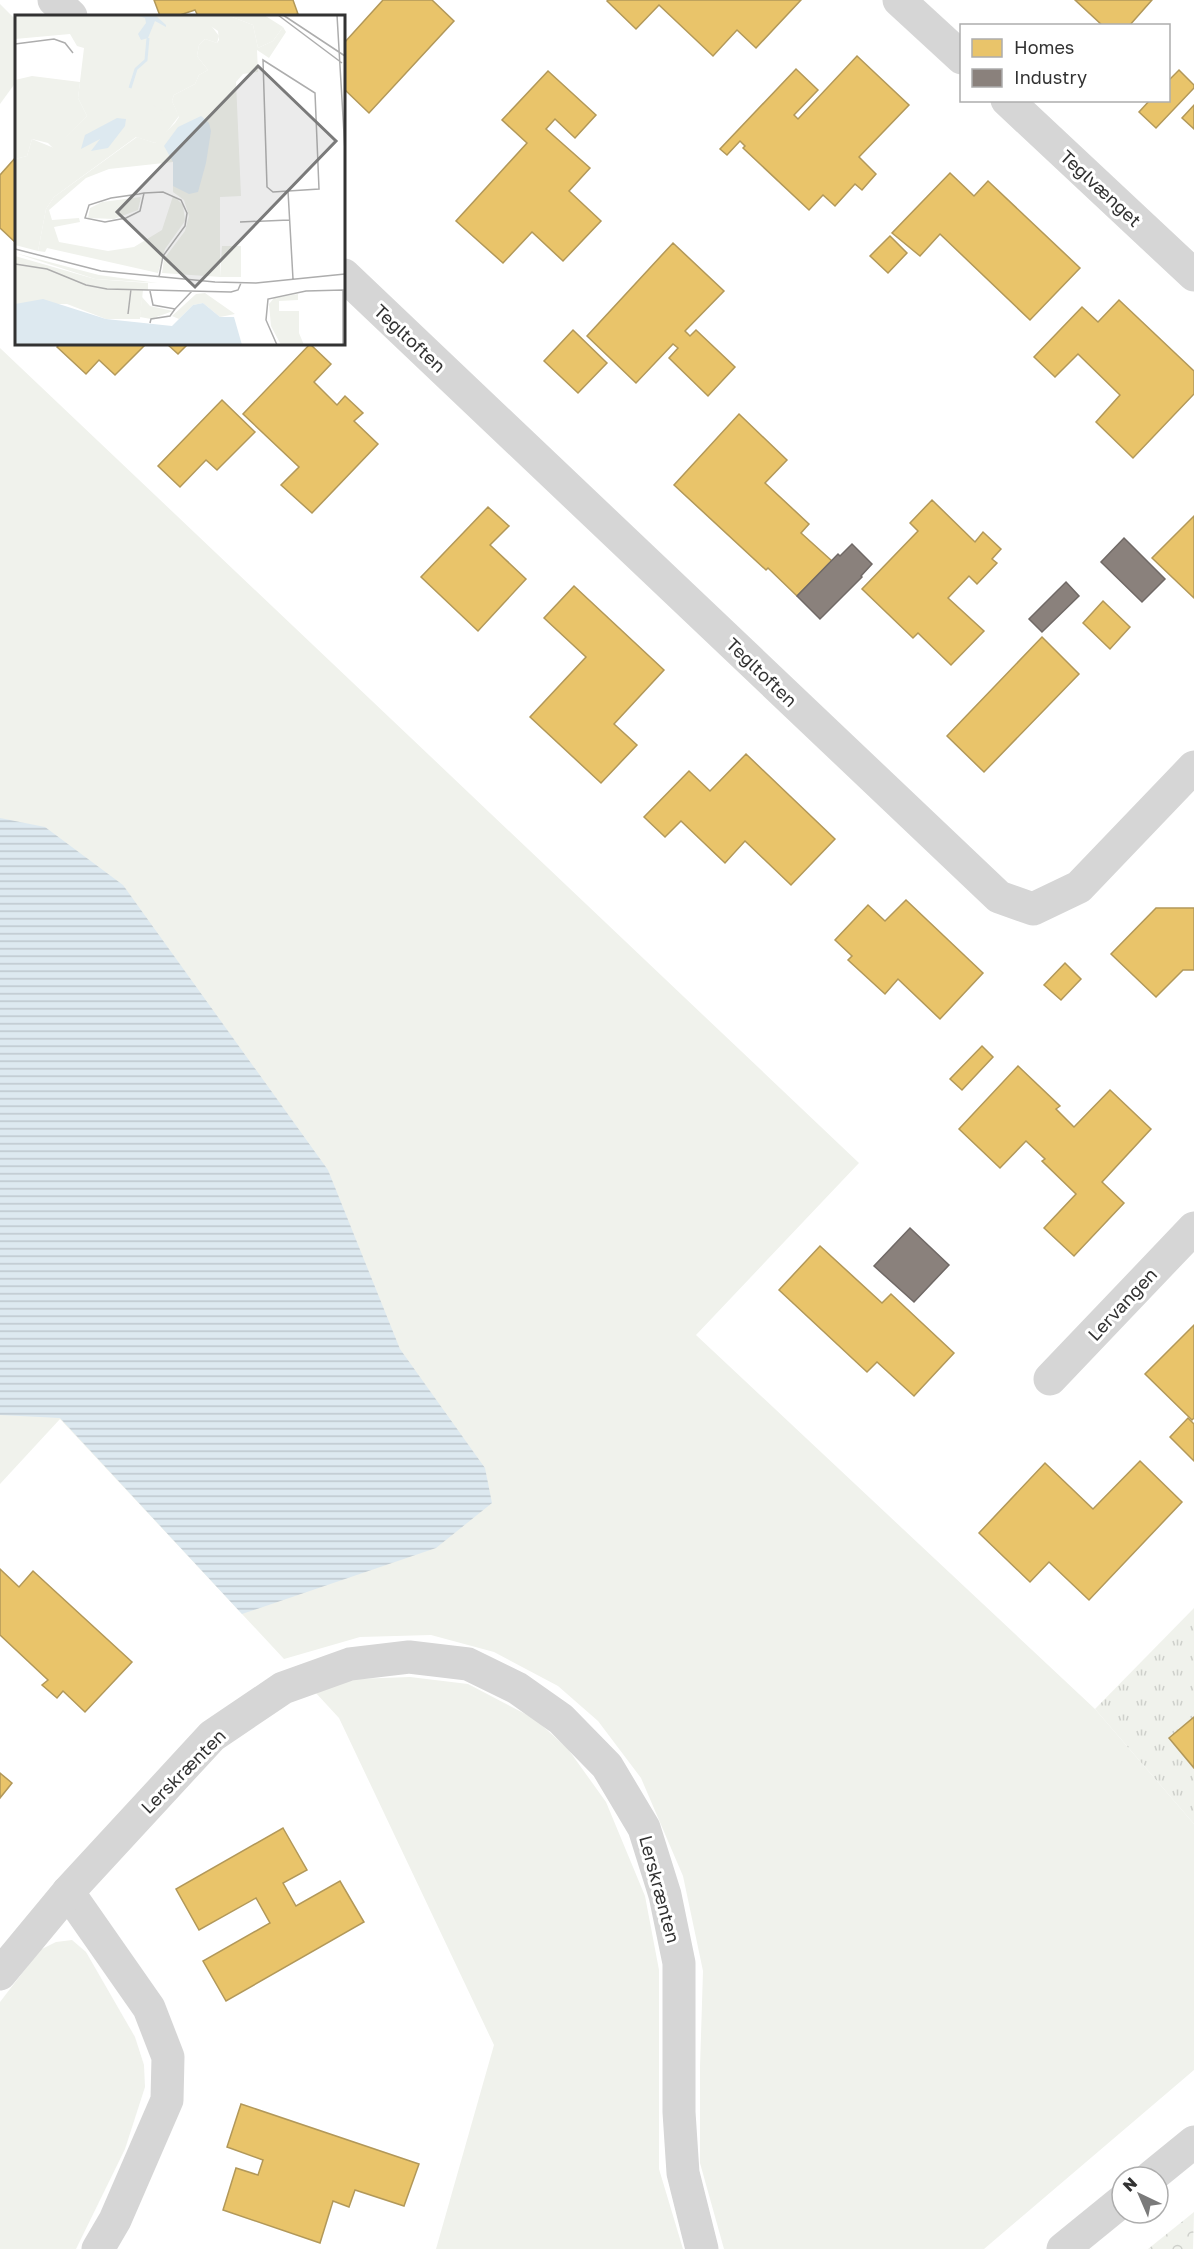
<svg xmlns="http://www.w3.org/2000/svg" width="1194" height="2249" font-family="'Golos Text',sans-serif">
  <defs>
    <pattern id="forest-crowns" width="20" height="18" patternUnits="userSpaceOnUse" patternTransform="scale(1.5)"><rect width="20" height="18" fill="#f0f2ec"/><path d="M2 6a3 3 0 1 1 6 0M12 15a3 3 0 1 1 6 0" fill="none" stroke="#ced0cb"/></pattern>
    <pattern id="park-tufts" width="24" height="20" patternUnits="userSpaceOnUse" patternTransform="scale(1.5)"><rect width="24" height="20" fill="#f0f2ec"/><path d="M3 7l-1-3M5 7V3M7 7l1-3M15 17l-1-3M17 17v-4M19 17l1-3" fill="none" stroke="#ced0cb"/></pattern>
    <pattern id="water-rules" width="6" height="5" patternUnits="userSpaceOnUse" patternTransform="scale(1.5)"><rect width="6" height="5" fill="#dde9f0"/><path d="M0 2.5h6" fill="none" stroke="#bec8ce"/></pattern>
  </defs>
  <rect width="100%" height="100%" fill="#fff"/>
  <g fill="#f0f2ec">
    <path d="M 0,4 L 16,20 L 16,82 L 0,104 Z"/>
    <path d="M 0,348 L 859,1163 L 696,1335 L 1095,1709 L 1194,1824 L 1194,2070 L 984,2249 L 724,2249 L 700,2163 L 700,2067 L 703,1971 L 683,1876 L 641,1778 L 598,1721 L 558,1686 L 494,1652 L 431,1635 L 360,1637 L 284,1659 L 60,1419 L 0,1484 Z"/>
    <path d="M 410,1677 L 468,1684 L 535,1719 L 568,1749 L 606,1802 L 645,1896 L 659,1970 L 659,2169 L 683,2249 L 436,2249 L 494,2045 L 339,1718 L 315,1692 L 355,1679 Z"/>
    <path d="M 72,1940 L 86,1952 L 135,2037 L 144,2065 L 145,2087 L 125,2149 L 76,2249 L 0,2249 L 0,2002 L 40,1950 L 56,1942 Z"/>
  </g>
  <path fill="url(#forest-crowns)" d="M 1194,2212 L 1193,2249 L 1148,2249 Z"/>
  <path fill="url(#park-tufts)" d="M 1194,1608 L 1194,1824 L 1095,1709 Z"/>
  <path fill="url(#water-rules)" d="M 0,818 L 45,827 L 123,885 L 328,1170 L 400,1349 L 485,1468 L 492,1503 L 436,1548 L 242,1614 L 60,1418 L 0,1415 Z"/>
  <g fill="#e9c46a" stroke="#b29859" stroke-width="1.5">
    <path d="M 154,0 L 293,0 L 298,14 L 292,16 L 198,16 L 195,10 L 177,16 L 160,16 Z"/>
    <path d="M 383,0 L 432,0 L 454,21 L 369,113 L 344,89 L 344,43 Z"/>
    <path d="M 608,0 L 801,0 L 756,48 L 737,30 L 713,56 L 659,5 L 636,29 L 607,1 Z"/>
    <path d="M 1075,0 L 1152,0 L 1129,26 L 1103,26 Z"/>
    <path d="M 857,56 L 909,105 L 859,157 L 876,174 L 862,190 L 855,184 L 835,206 L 823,195 L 809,210 L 743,148 L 745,146 L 740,141 L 727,155 L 720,149 L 796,69 L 818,90 L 794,115 L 798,119 Z"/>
    <path d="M 1179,70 L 1194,85 L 1194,88 L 1156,128 L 1139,112 L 1150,100 L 1168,100 L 1168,81 Z"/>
    <path d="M 548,71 L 596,115 L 575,138 L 555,119 L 546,129 L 590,168 L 569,191 L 601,221 L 563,261 L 532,232 L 503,263 L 456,221 L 527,143 L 502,120 Z"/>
    <path d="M 1194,105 L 1194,129 L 1182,118 Z"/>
    <path d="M 16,157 L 16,243 L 0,228 L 0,175 Z"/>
    <path d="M 950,173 L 974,196 L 988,181 L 1080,268 L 1030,320 L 940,234 L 920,256 L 892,233 Z"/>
    <path d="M 890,236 L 907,253 L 888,273 L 870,256 Z"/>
    <path d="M 673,243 L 724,291 L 685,331 L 690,336 L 696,330 L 735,367 L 708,396 L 669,358 L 678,348 L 673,344 L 636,383 L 587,336 Z"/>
    <path d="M 1119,300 L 1194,371 L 1194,394 L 1133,458 L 1096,422 L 1120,395 L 1078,354 L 1055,377 L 1034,357 L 1082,307 L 1098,322 Z"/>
    <path d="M 573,330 L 607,363 L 578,393 L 544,361 Z"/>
    <path d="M 60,344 L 146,344 L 115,375 L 99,360 L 86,374 L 57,347 Z"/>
    <path d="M 167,344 L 188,344 L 178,354 Z"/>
    <path d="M 310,344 L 331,364 L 314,382 L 337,405 L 345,396 L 363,413 L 354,421 L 378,444 L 312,513 L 281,485 L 299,467 L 243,414 Z"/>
    <path d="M 222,400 L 255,432 L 217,470 L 206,460 L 180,487 L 158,466 Z"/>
    <path d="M 739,414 L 787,460 L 765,483 L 809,524 L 801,533 L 832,561 L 797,596 L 768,568 L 766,570 L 674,485 Z"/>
    <path d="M 932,500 L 975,542 L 983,532 L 1001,549 L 992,559 L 997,563 L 977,584 L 969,576 L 948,598 L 984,631 L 951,665 L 918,633 L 913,638 L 862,589 L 918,531 L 910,523 Z"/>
    <path d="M 488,507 L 509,526 L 490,545 L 526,579 L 478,631 L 421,577 Z"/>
    <path d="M 1194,516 L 1194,598 L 1152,558 Z"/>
    <path d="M 574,586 L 664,670 L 614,724 L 637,745 L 601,783 L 530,717 L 586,657 L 544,618 Z"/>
    <path d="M 1103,601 L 1130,627 L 1110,649 L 1083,623 Z"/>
    <path d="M 1042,637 L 1079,674 L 984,772 L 947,736 Z"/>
    <path d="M 746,754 L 835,839 L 791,885 L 745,841 L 725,863 L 681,821 L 665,837 L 644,817 L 689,771 L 710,791 Z"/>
    <path d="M 906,900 L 983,973 L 940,1019 L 898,979 L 885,994 L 848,960 L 852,956 L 835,940 L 868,905 L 885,921 Z"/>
    <path d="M 1156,908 L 1194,908 L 1194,970 L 1183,970 L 1156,997 L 1111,954 Z"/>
    <path d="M 1065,963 L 1081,979 L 1061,1000 L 1044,985 Z"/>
    <path d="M 982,1046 L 993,1057 L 962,1090 L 950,1079 Z"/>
    <path d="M 1018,1066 L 1060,1106 L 1056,1109 L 1074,1127 L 1110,1090 L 1151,1129 L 1102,1182 L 1124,1203 L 1074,1256 L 1044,1228 L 1076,1194 L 1042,1161 L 1045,1159 L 1026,1141 L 1000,1168 L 959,1129 Z"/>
    <path d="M 820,1246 L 882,1303 L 891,1294 L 954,1353 L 914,1396 L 877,1362 L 867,1372 L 779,1290 Z"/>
    <path d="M 1194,1325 L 1194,1418 L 1192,1420 L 1145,1374 Z"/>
    <path d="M 1188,1418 L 1194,1424 L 1194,1461 L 1170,1437 Z"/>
    <path d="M 1140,1461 L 1182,1502 L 1089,1600 L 1049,1562 L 1030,1582 L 979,1533 L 1045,1463 L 1093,1509 Z"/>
    <path d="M 0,1569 L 19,1587 L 33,1571 L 132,1662 L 85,1712 L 63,1691 L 57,1698 L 42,1685 L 48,1680 L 0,1635 Z"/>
    <path d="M 1194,1717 L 1194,1768 L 1169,1738 Z"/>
    <path d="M 0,1773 L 12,1783 L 0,1798 Z"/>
    <path d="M 283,1828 L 307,1870 L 283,1883 L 296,1906 L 340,1881 L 364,1922 L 226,2001 L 203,1961 L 270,1923 L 256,1898 L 199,1930 L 176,1889 Z"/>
    <path d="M 241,2104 L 419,2164 L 404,2206 L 355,2190 L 349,2207 L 333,2201 L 320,2243 L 223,2210 L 236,2168 L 258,2175 L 263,2160 L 227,2147 Z"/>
  </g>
  <g fill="#8a817c" stroke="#706966" stroke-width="1.5">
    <path d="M 1124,538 L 1165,579 L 1142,602 L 1101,562 Z"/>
    <path d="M 852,544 L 872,564 L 861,576 L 862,577 L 820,619 L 797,596 L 838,554 L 840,556 Z"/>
    <path d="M 1066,582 L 1079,596 L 1042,632 L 1029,619 Z"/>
    <path d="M 910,1228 L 949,1265 L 914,1302 L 874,1266 Z"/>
  </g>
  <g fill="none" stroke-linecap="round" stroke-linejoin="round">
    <g stroke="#d6d6d6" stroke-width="33">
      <path d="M 54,0 L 71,16"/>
      <path d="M 899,0 L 962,58"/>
      <path d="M 1007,100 L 1194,275"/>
      <path d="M 344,275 L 999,897 L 1033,909 L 1079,887 L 1194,767"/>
      <path d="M 1050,1379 L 1194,1228"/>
      <path d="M 68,1892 L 149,2008 L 168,2057 L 167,2100 L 115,2220 L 98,2249"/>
      <path d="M 0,1974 L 68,1892 L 212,1736 L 283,1688 L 350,1664 L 409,1657 L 468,1664 L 517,1688 L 561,1719 L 607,1766 L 644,1828 L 665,1895 L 679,1963 L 679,2112 L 683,2173 L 702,2249"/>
      <path d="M 1151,2177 L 1194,2142"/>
      <path d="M 1063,2249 L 1122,2201"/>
    </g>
  </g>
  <g text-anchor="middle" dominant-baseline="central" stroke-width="6" stroke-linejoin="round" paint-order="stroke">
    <g font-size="18" fill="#323232" stroke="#fff">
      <text transform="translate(1101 188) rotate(43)">Teglvænget</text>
      <text transform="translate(410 338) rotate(43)">Tegltoften</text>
      <text transform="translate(762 672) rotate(44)">Tegltoften</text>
      <text transform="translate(1122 1304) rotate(-47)">Lervangen</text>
      <text transform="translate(183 1771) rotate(-45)">Lerskrænten</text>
      <text transform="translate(660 1889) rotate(75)">Lerskrænten</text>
    </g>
  </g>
  <g transform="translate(15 15)">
    <rect width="330" height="330" fill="#fff"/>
    <path d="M 179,0 L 212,0 L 238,10 L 243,33 L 258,26 L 268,12 L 271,17 L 254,43 L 242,35 L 243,57 L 228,59 L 221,67 L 226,181 L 205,182 L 205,262 L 147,258 L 149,244 L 170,216 L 174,201 L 169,185 L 158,177 L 158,147 L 94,154 L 71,163 L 34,195 L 37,205 L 64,203 L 65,207 L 39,212 L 44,227 L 93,236 L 119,232 L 147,215 L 158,181 L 161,183 L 168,190 L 170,206 L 150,234 L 143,258 L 32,233 L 30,237 L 23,236 L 31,194 L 39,182 L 122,122 L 140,128 L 160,108 L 164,102 L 157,86 L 159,80 L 180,69 L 184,60 L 193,55 L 182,41 L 184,30 L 190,24 L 202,28 L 204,25 L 203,16 ZM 17,61 L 65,67 L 63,83 L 72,101 L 39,134 L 33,128 L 17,124 L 12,141 L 0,144 L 0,65 ZM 126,182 L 123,195 L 99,204 L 73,203 L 75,193 L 87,187 ZM 283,279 L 283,285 L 264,286 L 264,296 L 284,296 L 284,318 L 289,330 L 266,330 L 256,311 L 254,289 L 259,283 ZM 127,282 L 135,291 L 158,296 L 136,304 L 125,302 Z" fill="#f0f2ec"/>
    <path d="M 0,0 L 179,0 L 195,9 L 204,21 L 202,28 L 190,24 L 184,30 L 182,41 L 193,55 L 184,60 L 180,69 L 159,80 L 157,86 L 164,101 L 147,123 L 140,128 L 121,122 L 39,182 L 31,194 L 23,236 L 0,230 L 0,144 L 12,141 L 17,124 L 39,133 L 72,101 L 63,83 L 69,33 L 62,31 L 55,19 L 0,24 ZM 212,0 L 249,0 L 268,12 L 258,26 L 243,33 L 238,10 ZM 0,238 L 84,260 L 143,268 L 80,264 ZM 190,278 L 220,299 L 205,302 L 188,288 L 178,290 L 164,304 L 157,301 L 181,279 Z" fill="#f0f2ec"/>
    <path d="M 117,89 L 136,89 L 150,97 L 120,115 L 99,120 L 110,111 L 108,103 L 102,103 Z" fill="#f0f2ec"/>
    <path d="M 207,231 L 226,231 L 226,262 L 205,262 ZM 0,241 L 80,264 L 133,268 L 133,275 L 128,275 L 125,304 L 91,304 L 52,289 L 0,289 Z" fill="#f0f2ec"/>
    <path d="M 120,0 L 140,0 L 151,10 L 151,12 L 140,6 L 133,23 L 126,25 L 123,19 L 131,8 L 130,3 ZM 186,101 L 194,108 L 196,116 L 191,148 L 183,177 L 174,179 L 158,171 L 158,147 L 149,131 L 163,112 ZM 102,103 L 111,104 L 110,111 L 93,133 L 76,136 L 85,124 L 66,134 L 70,120 ZM 28,284 L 91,304 L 157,311 L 178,290 L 188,288 L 205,302 L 219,302 L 227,330 L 0,330 L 0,289 Z" fill="#dde9f0"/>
    <path fill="none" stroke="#dde9f0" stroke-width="3" d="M 115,73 L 121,54 L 131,45 L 133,23"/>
    <path fill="none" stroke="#adadad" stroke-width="1.5" d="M 263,0 L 327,48M 268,0 L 330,41M 322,0 L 330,136M 0,29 L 39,24 L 50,28 L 58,38M 248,45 L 300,78 L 304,174 L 258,177 L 252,172 ZM 273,176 L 278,264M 129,178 L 125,196 L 111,203 L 90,207 L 70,203 L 74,190 L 96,183 L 124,179 L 129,178 L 148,177 L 166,185 L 172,198 L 170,211 L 148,241 L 144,262M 225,207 L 274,205M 0,234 L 86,256 L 200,267 L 241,268 L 330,259M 0,249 L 32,254 L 71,270 L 92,274 L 216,277 L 223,275 L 226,268M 135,276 L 138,290 L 160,294 L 177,276M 113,299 L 116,274M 135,308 L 136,304 L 155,301 L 160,294M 262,330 L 251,305 L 253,284 L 291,276 L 328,275 L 328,330"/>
    <path fill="#7a7a7a" fill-opacity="0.15" stroke="#7a7a7a" stroke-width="3" d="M 243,51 L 321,126 L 180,272 L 102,197 Z"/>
    <rect width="330" height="330" fill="none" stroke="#323232" stroke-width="3"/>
  </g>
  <rect x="960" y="24" width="210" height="78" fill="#ffffff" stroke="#adadad" stroke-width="1.5"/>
  <rect x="972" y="39" width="30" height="18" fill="#e9c46a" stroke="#adadad" stroke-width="1.5"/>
  <text x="1014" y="54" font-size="18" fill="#323232">Homes</text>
  <rect x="972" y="69" width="30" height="18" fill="#8a817c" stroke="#adadad" stroke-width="1.5"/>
  <text x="1014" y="84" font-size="18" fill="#323232">Industry</text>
  <g transform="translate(1140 2195) rotate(316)"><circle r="28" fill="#ffffff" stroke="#adadad" stroke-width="1.5"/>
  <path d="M0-4.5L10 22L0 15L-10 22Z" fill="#7a7a7a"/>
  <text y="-9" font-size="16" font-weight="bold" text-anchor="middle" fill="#323232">N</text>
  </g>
</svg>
